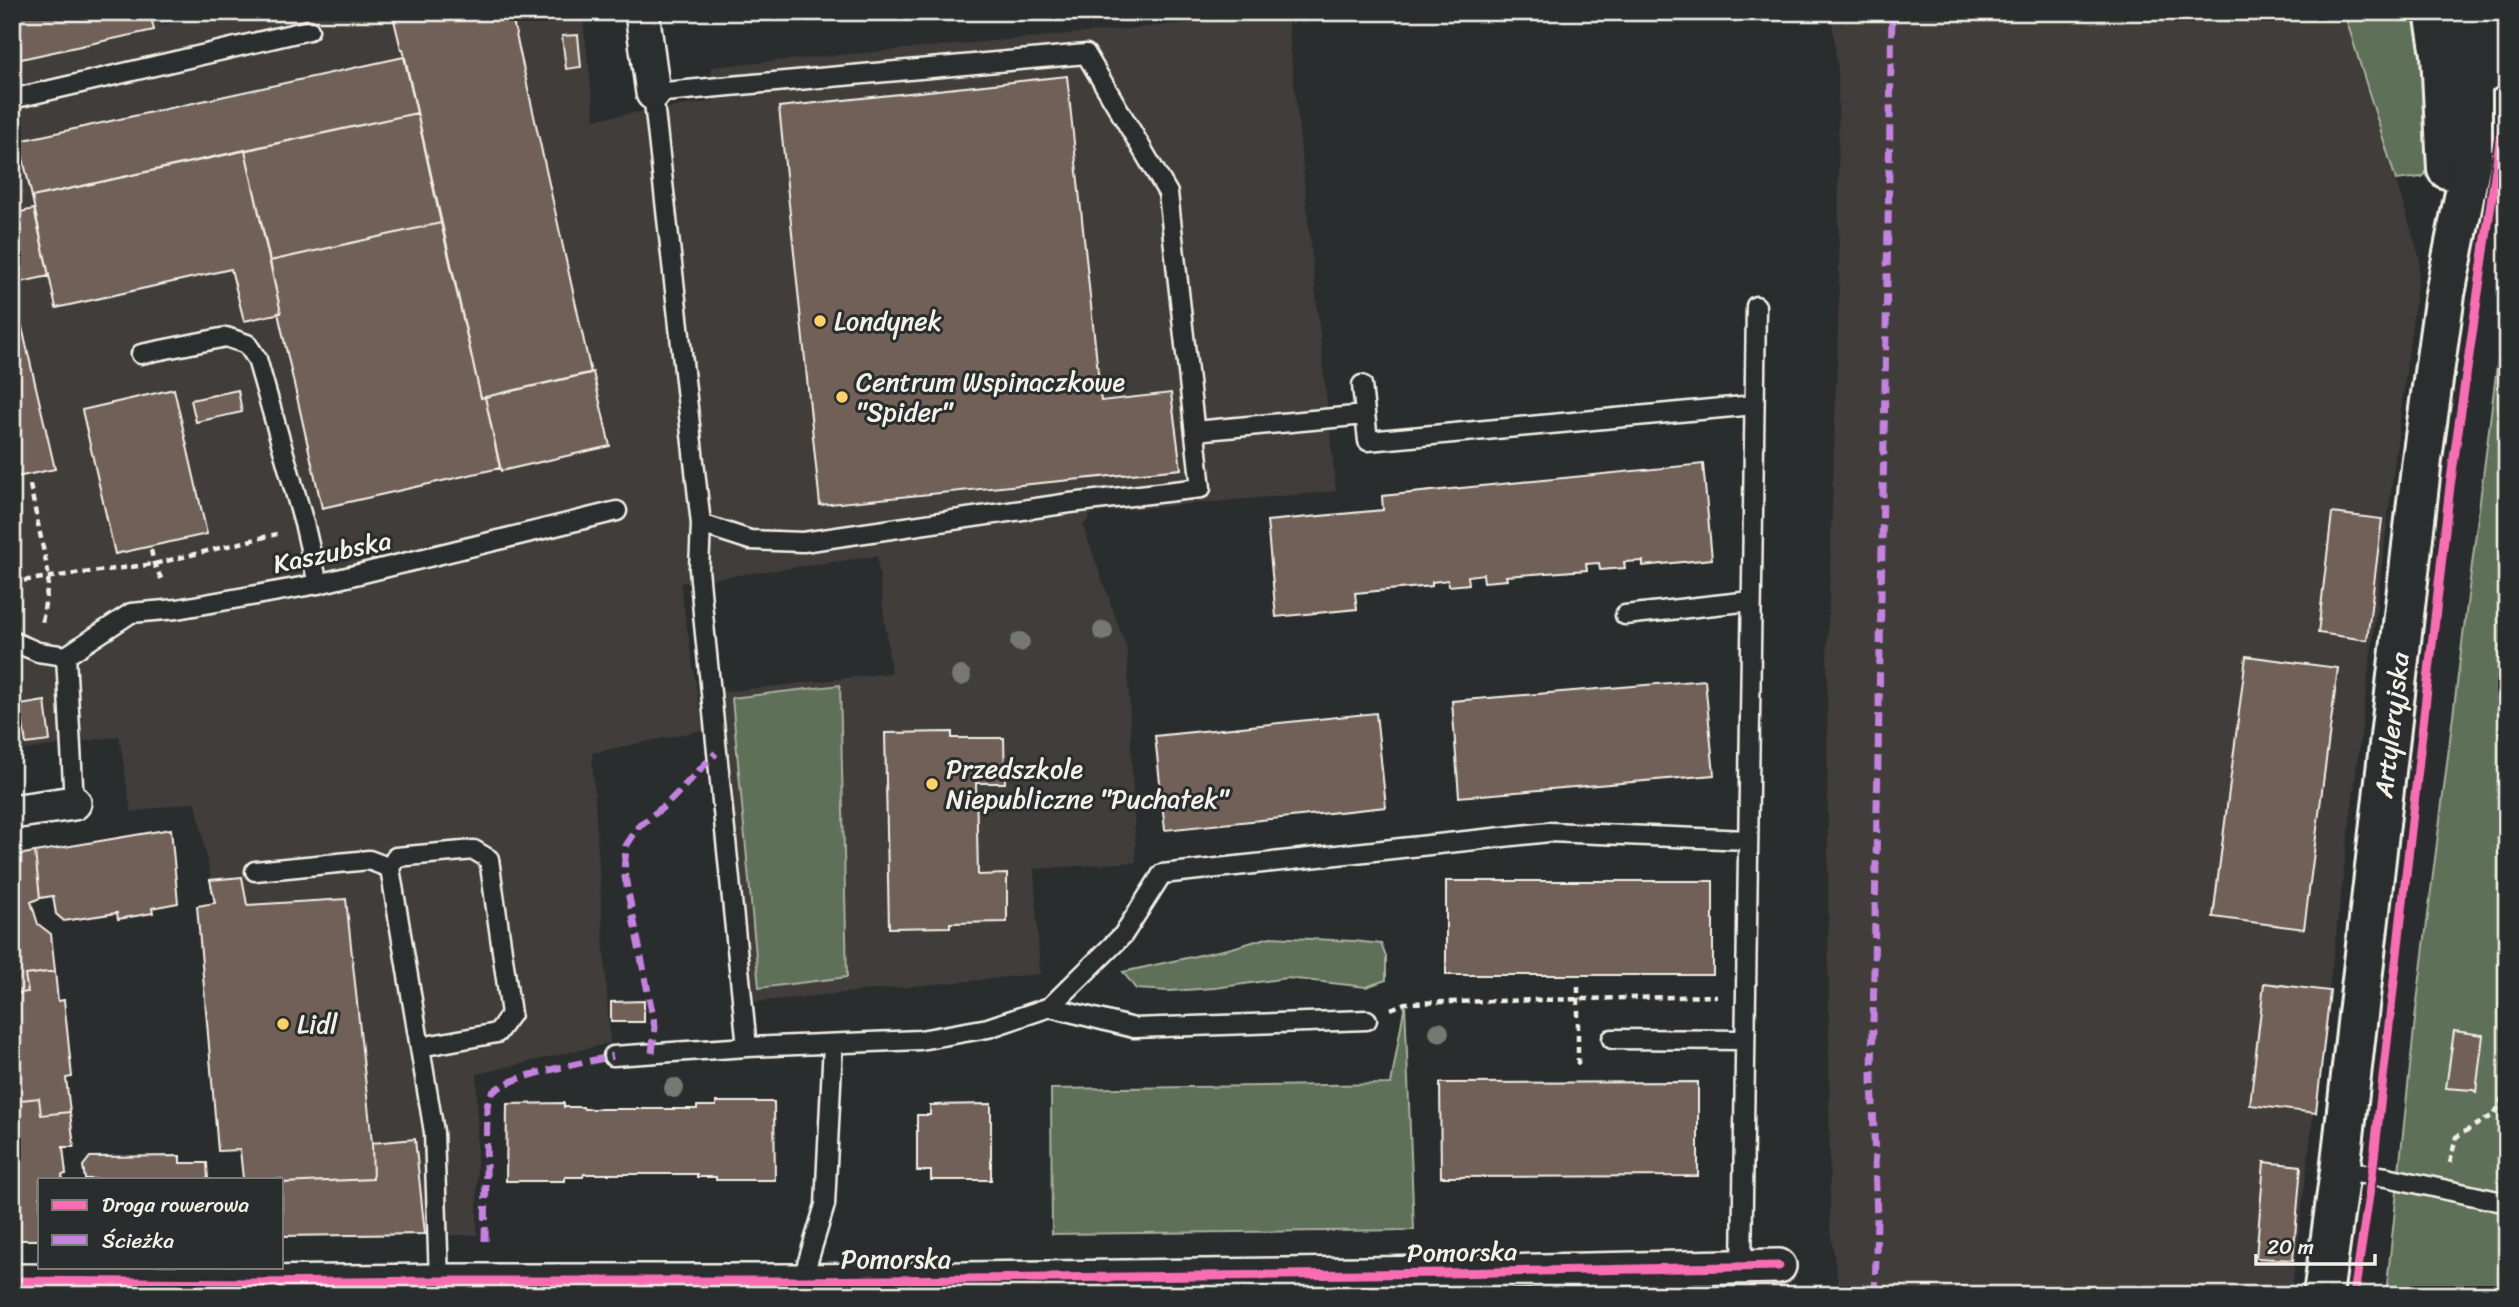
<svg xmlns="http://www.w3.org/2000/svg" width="2519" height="1307" viewBox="0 0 2519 1307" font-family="Sriracha,sans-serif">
  <rect width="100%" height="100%" fill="#2a2d2e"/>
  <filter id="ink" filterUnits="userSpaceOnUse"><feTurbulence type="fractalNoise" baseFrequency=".0143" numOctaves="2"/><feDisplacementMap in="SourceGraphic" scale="14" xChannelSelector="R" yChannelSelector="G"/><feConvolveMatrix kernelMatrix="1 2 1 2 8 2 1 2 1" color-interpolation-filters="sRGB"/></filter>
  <g filter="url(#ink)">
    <path fill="#3f3d3b" d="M12,12h148l4,13 55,-13h363l13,107 119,-18 -3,-34 576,-53 49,477 -244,22 -9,13 44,123 9,213 -102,7 6,105 -288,28 -30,-310 169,-19 -14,-117 -197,27 23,147 -111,23 18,290 -133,31v161l-195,1v-57h-39l-3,-29 -22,1 -21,-245 18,-4 -19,-100 -65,10 -12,-76 -107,16z
      M1831,12h513l76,247 -129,1036h-451l-10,-66 -3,-570 12,-361 -1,-226z"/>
    <path fill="#5e7059" stroke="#a9b0a0" stroke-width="2" d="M2344,12h71l9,65 6,93 -8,7 -26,3z
      M2507,286v1009h-121l30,-285z
      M840,685l7,292 -88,11 -27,-290z
      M1270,937l84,4 27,3 5,13v23l-20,7 -79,-9 -72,10 -46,3 -33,-2 -13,-17 109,-24z
      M1405,1003l9,227 -362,4 -1,-145 340,-5z"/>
    <path fill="#716159" stroke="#f4f1e8" stroke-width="2" d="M12,12h138l4,18 -142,31z
      M392,12h119l80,361 -110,25 -78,-349h-2z
      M578,35l3,32 -15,2 -4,-33z
      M404,57l13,56 -385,84 -13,-56z
      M1067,76l34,325 70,-8 10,76 -361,36 -41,-398z
      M417,113l24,110 -171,38 -25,-111z
      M245,150l36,163 -37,8 -13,-52 -175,39 -24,-111z
      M34,209l15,67 -37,8v-70z
      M441,223l40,175 4,-1 15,71 -178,40 -44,-195h3l-11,-52z
      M12,284l43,185 -43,9z
      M593,372l17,74 -109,25 -16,-74z
      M174,389l33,145 -92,20 -33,-144z
      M238,390l4,22 -46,10 -5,-22z
      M1703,464l9,95 -69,7v-5l-19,1 1,6 -25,2 -1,-7 -13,1 1,6 -81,6 1,4 -23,2 -1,-8 -15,2 1,8 -20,2 -1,-6 -16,2v4l-77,7 2,16 -81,8 -9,-96 116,-11 -1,-14z
      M2332,513l50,6 -15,121 -49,-7z
      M2246,656l92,12 -34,261 -91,-12z
      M1705,680l9,95 -255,22 -7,-96z
      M45,701l5,40 -24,3 -6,-39z
      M1376,713l10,94 -221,23 -10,-94z
      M952,732v6h52l1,45h-29l2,92 29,-1v48l-57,1v4l-61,1 -4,-195z
      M171,829l7,74 -26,5 1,5 -35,6 -1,-6 -53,8 -8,-7 -3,-18 -13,2 -5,-46z
      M35,852l5,46 -9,4 7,22 13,10 4,37 -30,4 3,17 -16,2v-138z
      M242,877l5,28 99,-6 26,244 1,36 -91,4v-4h-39l-3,-29 -22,1 -21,-245 18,-3 -5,-23z
      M1446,881h267v94h-267z
      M55,971l3,30 6,-1 8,77 -6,1 4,34 -29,3 -2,-17 -27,3v-107l16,-2 -3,-17z
      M2264,983l66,8 -14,122 -66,-8z
      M644,1001v21h-33v-20z
      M2454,1031l29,4 -7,57 -3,-2 -27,-2z
      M1698,1082v94l-257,1 -1,-94z
      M39,1098l2,17 29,-3 4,35h-11l3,27 -4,1 1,4h-23v61h-28v-139z
      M716,1102h58l1,78h-59v-3h-19v-3h-113l-1,3h-18v4h-59l1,-77 57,-1v4h19l1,2h113v-3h19z
      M991,1104v76h-60v-9h-14v-56h13v-10z
      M415,1139l10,95 -143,2v-53l91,-4 -1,-36z
      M180,1156v7h27l1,16h-123l-2,-13 7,-9z
      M2264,1162l37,4 -8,94 -37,-2z"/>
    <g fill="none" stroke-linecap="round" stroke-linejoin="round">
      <defs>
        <path id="service" d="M12,99l297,-69
          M141,354l85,-17 21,7 10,15 48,168 13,57
          M1362,385l6,56 386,-36
          M1195,431l170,-16
          M701,524l49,16 53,2 267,-39 131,-15 -33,-295 -82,-139 -433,39 48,431 -2,45 5,55 43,423
          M1625,615l126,-14
          M12,641l26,11 28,4 65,-43 46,-4 141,-25 299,-73
          M66,656l8,147
          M255,871l114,-11 21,8
          M1050,1007l84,21 233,-8
          M1612,1039l133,1
          M420,1047l77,-14 14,-19 -22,-155 -15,-9 -78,7 -6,11 44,264 5,149
          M613,1056l134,-9 173,-7 68,-12 62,-21 73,-72 39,-61 387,-42 199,8
          M2340,1171l47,6 120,26
          M1742,1266l14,-960
          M1588,1270l1,25
          M802,1281l23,-76 8,-161"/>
        <path id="minor" d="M642,12l11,81
          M12,812l62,-9
          M12,1281l240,2 187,-2h363l644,-8 333,-7"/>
        <path id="tertiary" d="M2484,72l9,-60"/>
        <g id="primary">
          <path d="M2434,12l7,42 6,115"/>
          <path id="s1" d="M2323,1295l17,-124 82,-712 23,-165 27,-137v-145"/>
        </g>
      </defs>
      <use href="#service" stroke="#f4f1e8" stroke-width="23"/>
      <use href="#minor" stroke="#f4f1e8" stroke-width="38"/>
      <use href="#tertiary" stroke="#f4f1e8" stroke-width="44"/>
      <use href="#primary" stroke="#f4f1e8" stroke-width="44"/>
      <path stroke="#f4f1e8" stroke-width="4.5" stroke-dasharray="7 5" stroke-linecap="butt" d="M30,485l19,92 -7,46
        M151,550l3,14 9,18
        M12,582l142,-18 123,-30
        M1578,986v80
        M1391,1009l14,-6 312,-7
        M2450,1163l6,-26 39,-23 12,-27"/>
      <use href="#service" stroke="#2a2d2e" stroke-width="18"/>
      <use href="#minor" stroke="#2a2d2e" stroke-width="33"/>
      <use href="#tertiary" stroke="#2a2d2e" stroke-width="38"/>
      <use href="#primary" stroke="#2a2d2e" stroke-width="38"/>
      <path stroke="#c483df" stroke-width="7" stroke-dasharray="14 7" stroke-linecap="butt" d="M652,1053l3,-26 -31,-155 2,-26 13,-20 28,-22 49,-51
        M485,1241l2,-134c1,-6 2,-11 6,-15 19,-18 92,-29 120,-36
        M1875,1295l2,-76 -5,-142 20,-1065"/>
      <defs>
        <path id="cycleway" d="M12,1281l240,2 187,-2h363l644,-8 333,-7
          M2354,1295l18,-120 78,-689 57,-393"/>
      </defs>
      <use href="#cycleway" stroke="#2a2d2e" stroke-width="13"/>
      <use href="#cycleway" stroke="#f96db3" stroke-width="9"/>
    </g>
    <g fill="#747971">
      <circle cx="1103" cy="631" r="10"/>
      <circle cx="1020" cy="642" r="10"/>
      <circle cx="961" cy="676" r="10"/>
      <circle cx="1439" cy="1032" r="10"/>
      <circle cx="674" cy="1088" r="10"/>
    </g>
  </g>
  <g fill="#ffd166" stroke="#2a2d2e" stroke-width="2.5">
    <circle cx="820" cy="321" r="7"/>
    <circle cx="842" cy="397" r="7"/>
    <circle cx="932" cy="784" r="7"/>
    <circle cx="283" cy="1024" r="7"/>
  </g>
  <g text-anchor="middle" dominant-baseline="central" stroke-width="6" stroke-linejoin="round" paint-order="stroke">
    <g font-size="26" fill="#f4f1e8" stroke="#2a2d2e" text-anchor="start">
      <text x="834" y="321">Londynek</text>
      <text x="856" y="382">Centrum Wspinaczkowe<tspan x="856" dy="30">"Spider"</tspan></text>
      <text x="946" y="769">Przedszkole<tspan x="946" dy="30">Niepubliczne "Puchatek"</tspan></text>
      <text x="297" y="1024">Lidl</text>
    </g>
    <g font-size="26" fill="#f4f1e8" stroke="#2a2d2e">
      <text transform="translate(332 552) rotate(-12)">Kaszubska</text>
      <text stroke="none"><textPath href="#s1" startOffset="574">Artyleryjska</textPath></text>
      <text transform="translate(1462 1252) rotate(-1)">Pomorska</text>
      <text x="896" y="1259">Pomorska</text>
    </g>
  </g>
  <rect width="2519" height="1307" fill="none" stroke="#2a2d2e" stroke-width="42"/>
  <rect x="21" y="21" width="2477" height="1265" fill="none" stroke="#f4f1e8" stroke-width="2.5" filter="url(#ink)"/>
  <rect x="38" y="1178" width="245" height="91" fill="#2a2d2e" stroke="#7b7b78" stroke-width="2"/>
  <rect x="52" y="1200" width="35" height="10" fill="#f96db3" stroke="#7b7b78" stroke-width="2"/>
  <text x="102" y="1212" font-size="21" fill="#f4f1e8">Droga rowerowa</text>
  <rect x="52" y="1235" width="35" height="10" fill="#c483df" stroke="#7b7b78" stroke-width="2"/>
  <text x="102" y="1248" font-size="21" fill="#f4f1e8">Ścieżka</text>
  <path d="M2256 1254v10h119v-10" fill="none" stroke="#f4f1e8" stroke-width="3.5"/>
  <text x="2267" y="1254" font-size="21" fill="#f4f1e8" stroke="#2a2d2e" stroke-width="5" paint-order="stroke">20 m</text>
</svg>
